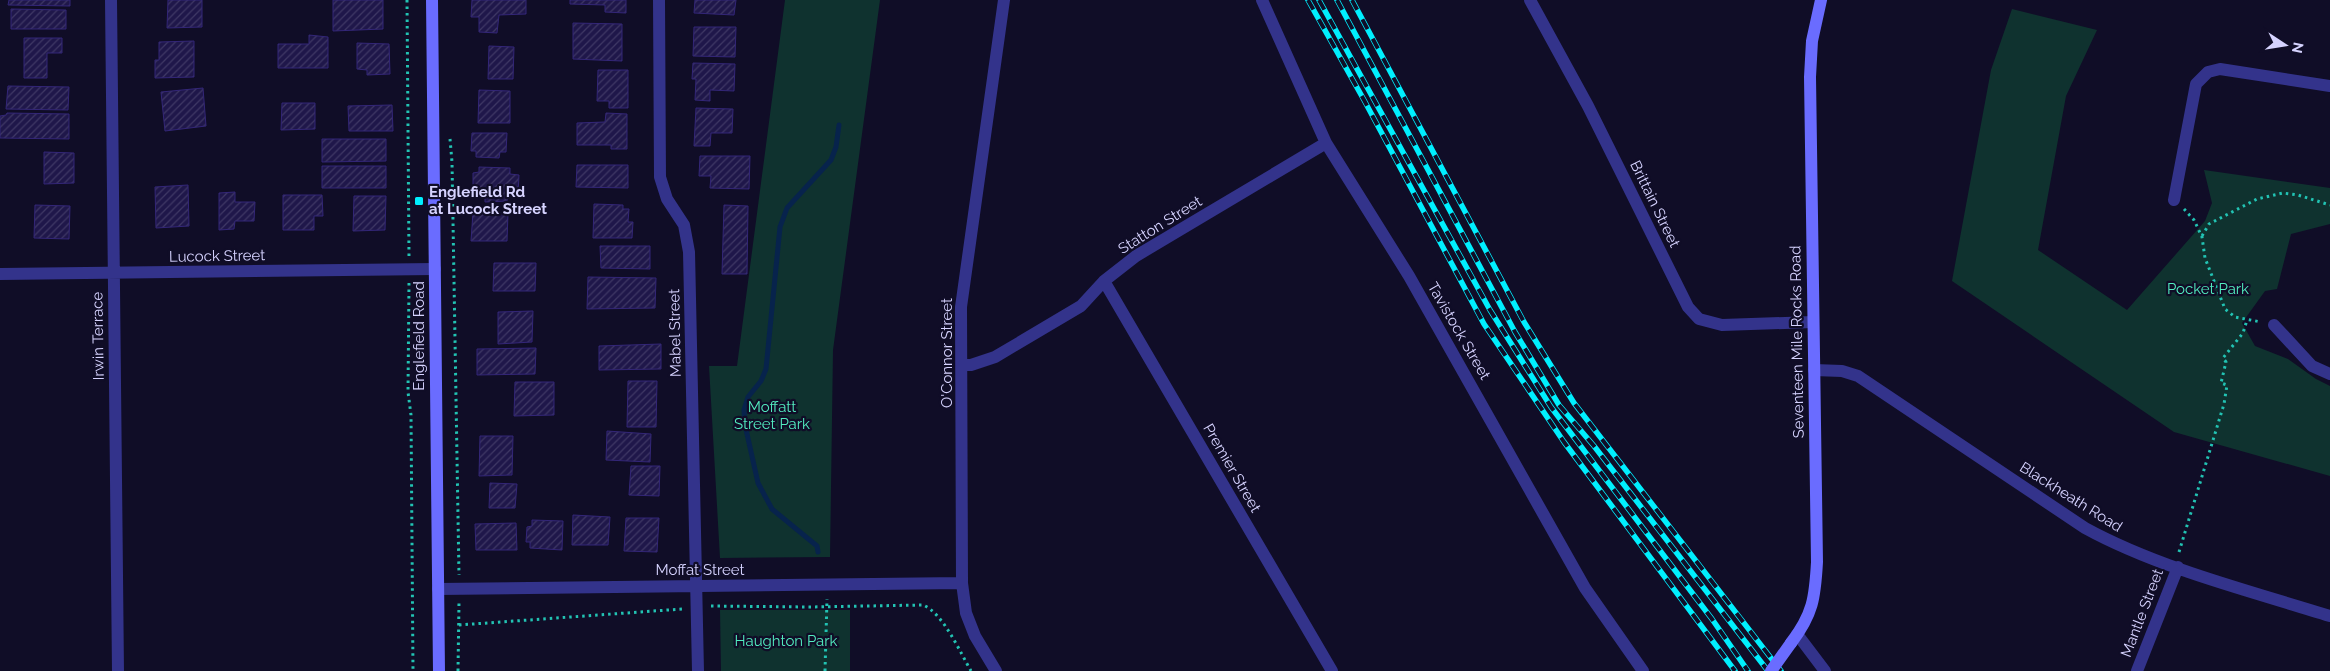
<svg xmlns="http://www.w3.org/2000/svg" width="2330" height="671" viewBox="0 0 2330 671" font-family="Raleway,sans-serif">
  <defs>
    <pattern id="building-hatch" width="6" height="6" patternUnits="userSpaceOnUse" patternTransform="scale(1.25)"><rect width="6" height="6" fill="#1f174a"/><path d="M-1 1l2-2M0 6l6-6M5 7l2-2" fill="none" stroke="#3f3865"/></pattern>
  </defs>
  <rect width="100%" height="100%" fill="#100d27"/>
  <path fill="#0f322f" d="M785,0h95l-47,350 -3,207 -110,1 -11,-192h28z
    M2012,9l85,21 -31,66 -28,154 89,60 78,-89 7,-18 -8,-33 126,18v36l-39,10 -14,55 -12,2 -23,32 13,23 33,13 28,20 14,7v90l-156,-44 -222,-151 39,-211z
    M720,610h130v61h-129z"/>
  <g fill="none" stroke-linecap="round" stroke-linejoin="round">
    <path stroke="#07234c" stroke-width="5" d="M818,552l-1,-6 -45,-37 -14,-26 -13,-58 -1,-15 4,-13 13,-16 5,-12 14,-142 7,-19 44,-48 5,-13 3,-22"/>
  </g>
  <path fill="url(#building-hatch)" stroke="#332678" d="M9,0h61v6l-62,-1z
    M168,0h34v27l-35,1z
    M333,0h50v29l-50,2z
    M472,0h54v14l-27,1 -2,18 -18,-1v-15h-8z
    M570,0h56v13l-21,-1v-7l-35,-1z
    M695,0h41l-2,15 -40,-2z
    M11,9l55,1v19h-55z
    M573,23l49,1v37l-49,-2z
    M694,27h42l-1,30 -42,-1z
    M309,35l19,2v31h-50v-24h31z
    M24,38h38v15h-15v25h-23z
    M194,41v36l-39,1v-18h4v-18z
    M357,43l32,1 1,30 -23,1v-5l-10,-1z
    M489,46l25,1 -1,32h-25z
    M693,63l42,1 -1,27 -24,-1v11l-15,-1 1,-21h-4z
    M598,70h30v38h-19v-7h-12z
    M8,86l61,1 -1,23 -62,-1z
    M203,88l3,38 -41,5 -4,-39z
    M479,90l31,1v32h-32z
    M282,103h33v26l-34,1z
    M392,105l1,26h-44l-1,-25z
    M696,108l37,1 -1,24h-21l-1,13h-16z
    M7,113l62,1v25l-69,-1v-22l6,-1z
    M606,113l21,1v35h-16v-4h-34v-22l28,-1z
    M472,133h35l-1,19h-6l-1,6 -23,-1v-6h-5z
    M322,139h64v22l-64,1z
    M44,152l30,1v30l-30,1z
    M700,156h50l-1,33 -39,-1 1,-12h-12z
    M577,165h51v23l-52,-1z
    M322,166h64v22h-64z
    M479,167l31,1v6l9,1 -1,20 -10,-1 -1,7 -22,1v-7l-5,-1 1,-2h-8v-19l6,-1z
    M188,185l1,41 -33,2 -1,-41z
    M235,192v10h20l-1,19h-19l-1,8 -15,1v-37z
    M283,195h39l1,21h-9v14h-31z
    M354,196h32l-1,34 -32,1z
    M594,204l29,1v4h6l-1,13h5l-1,16h-39z
    M35,205l35,1 -1,33 -35,-1z
    M724,205l24,1 -1,68h-25z
    M473,212l35,1 -1,28h-36z
    M600,246h50v23l-49,-1z
    M494,263h42l-1,28h-42z
    M588,277l68,1 -1,30 -68,1z
    M533,311l-1,31 -34,2v-32z
    M661,344v25l-62,1v-24z
    M536,348l-1,26 -58,1v-26z
    M628,381h29l-1,46h-29z
    M515,382h39v33l-40,1z
    M607,431l44,3 -1,28 -44,-2z
    M480,436h33l-1,39 -33,1z
    M631,466h29l-1,30 -30,-1z
    M490,483l27,1 -2,24h-26z
    M573,515l37,2 -2,28h-36z
    M626,518h33l-2,34 -33,-1z
    M532,520l31,1 -1,29 -32,-2v-6h-4l1,-15 5,-1z
    M516,523l1,27h-41l-1,-26z"/>
  <g fill="none" stroke-linecap="round" stroke-linejoin="round">
    <path stroke="#22c3b3" stroke-width="3" stroke-dasharray="2.5 4" stroke-linecap="butt" d="M407,0l2,257
      M450,139l2,23 7,413
      M2184,209l10,11 8,17 3,21 20,51 10,8 26,5
      M2202,236l7,-12 48,-25 26,-6 15,2 32,10
      M409,283l-1,109 3,23 2,256
      M2179,552l45,-148 3,-19 -6,-2 5,-21 -3,-4 20,-25 4,-13
      M711,606l99,1 113,-2c20,8 37,47 48,66
      M459,625l223,-16
      M458,671l1,-69
      M825,671l2,-72"/>
    <path stroke="#33338b" stroke-width="12" d="M111,0l7,671
      M659,0l1,177 7,22 17,26 5,27 9,419
      M1262,0l64,143 83,133 176,312 58,83
      M1530,0l58,106 100,201 11,12 23,6 91,-3
      M2174,200l22,-116 12,-12 12,-3 110,17
      M0,274l435,-5
      M1104,281l228,390
      M2274,325l38,41 18,8
      M963,365h8l24,-8 86,-51 23,-25 32,-25 190,-113
      M1814,370l28,1 16,5 227,152c73,40 165,63 245,88
      M438,589l524,-6
      M1797,634l28,37
      M996,671l-21,-35 -9,-23 -4,-30 -1,-276 43,-307
      M2137,671l41,-104"/>
    <path stroke="#6a6cff" stroke-width="12" d="M432,0l7,671
      M1791,643c22,-29 24,-45 26,-81l-7,-485 2,-36 9,-41"/>
    <defs>
      <path id="rail" d="M1308,0l56,100 120,224 80,118 171,229
        M1319,0l171,310 61,97 161,212 36,52
        M1337,0l178,332 44,73 35,41 174,225
        M1352,0l172,322 50,81 207,268"/>
    </defs>
    <use href="#rail" stroke="#00effe" stroke-width="5.5"/>
    <use href="#rail" stroke="#100d27" stroke-width="4" stroke-dasharray="11" stroke-linecap="butt"/>
    <path stroke="#6a6cff" stroke-width="12" d="M1771,671l20,-28"/>
  </g>
  <rect fill="#00effe" stroke="#100d27" stroke-width="2" x="414" y="196" width="10" height="10" rx="2.5"/>
  <g text-anchor="middle" dominant-baseline="central" stroke-width="4.5" stroke-linejoin="round" paint-order="stroke">
    <g font-size="15" font-weight="bold" fill="#d6d3ff" stroke="#100d27" text-anchor="start">
      <text x="429" y="192">Englefield Rd<tspan x="429" dy="17">at Lucock Street</tspan></text>
    </g>
    <g font-size="15" fill="#d6d3ff" stroke="#100d27">
      <text transform="translate(1655 204) rotate(64)">Brittain Street</text>
      <text transform="translate(1160 225) rotate(-32)">Statton Street</text>
      <text transform="translate(217 256) rotate(-1)">Lucock Street</text>
      <text transform="translate(1459 331) rotate(60)">Tavistock Street</text>
      <text transform="translate(675 333) rotate(-91)">Mabel Street</text>
      <text transform="translate(98 336) rotate(-91)">Irwin Terrace</text>
      <text transform="translate(419 336) rotate(-90)">Englefield Road</text>
      <text transform="translate(1797 342) rotate(-91)">Seventeen Mile Rocks Road</text>
      <text transform="translate(947 353) rotate(-90)">O'Connor Street</text>
      <text transform="translate(1232 468) rotate(60)">Premier Street</text>
      <text transform="translate(2071 497) rotate(32)">Blackheath Road</text>
      <text x="700" y="570">Moffat Street</text>
      <text transform="translate(2142 613) rotate(-69)">Mantle Street</text>
    </g>
    <g font-size="15" fill="#52ecbf" stroke="#100d27">
      <text x="2208" y="289">Pocket Park</text>
      <text x="772" y="407">Moffatt<tspan x="772" dy="17">Street Park</tspan></text>
      <text x="786" y="641">Haughton Park</text>
    </g>
  </g>
  <g transform="translate(2285 45) rotate(102)" stroke="#100d27" stroke-width="4" paint-order="stroke">
  <path d="M0-4L9 19L0 12L-9 19Z" fill="#d6d3ff"/>
  <text y="-8" font-size="14" font-weight="bold" text-anchor="middle" fill="#d6d3ff">N</text>
  </g>
</svg>
